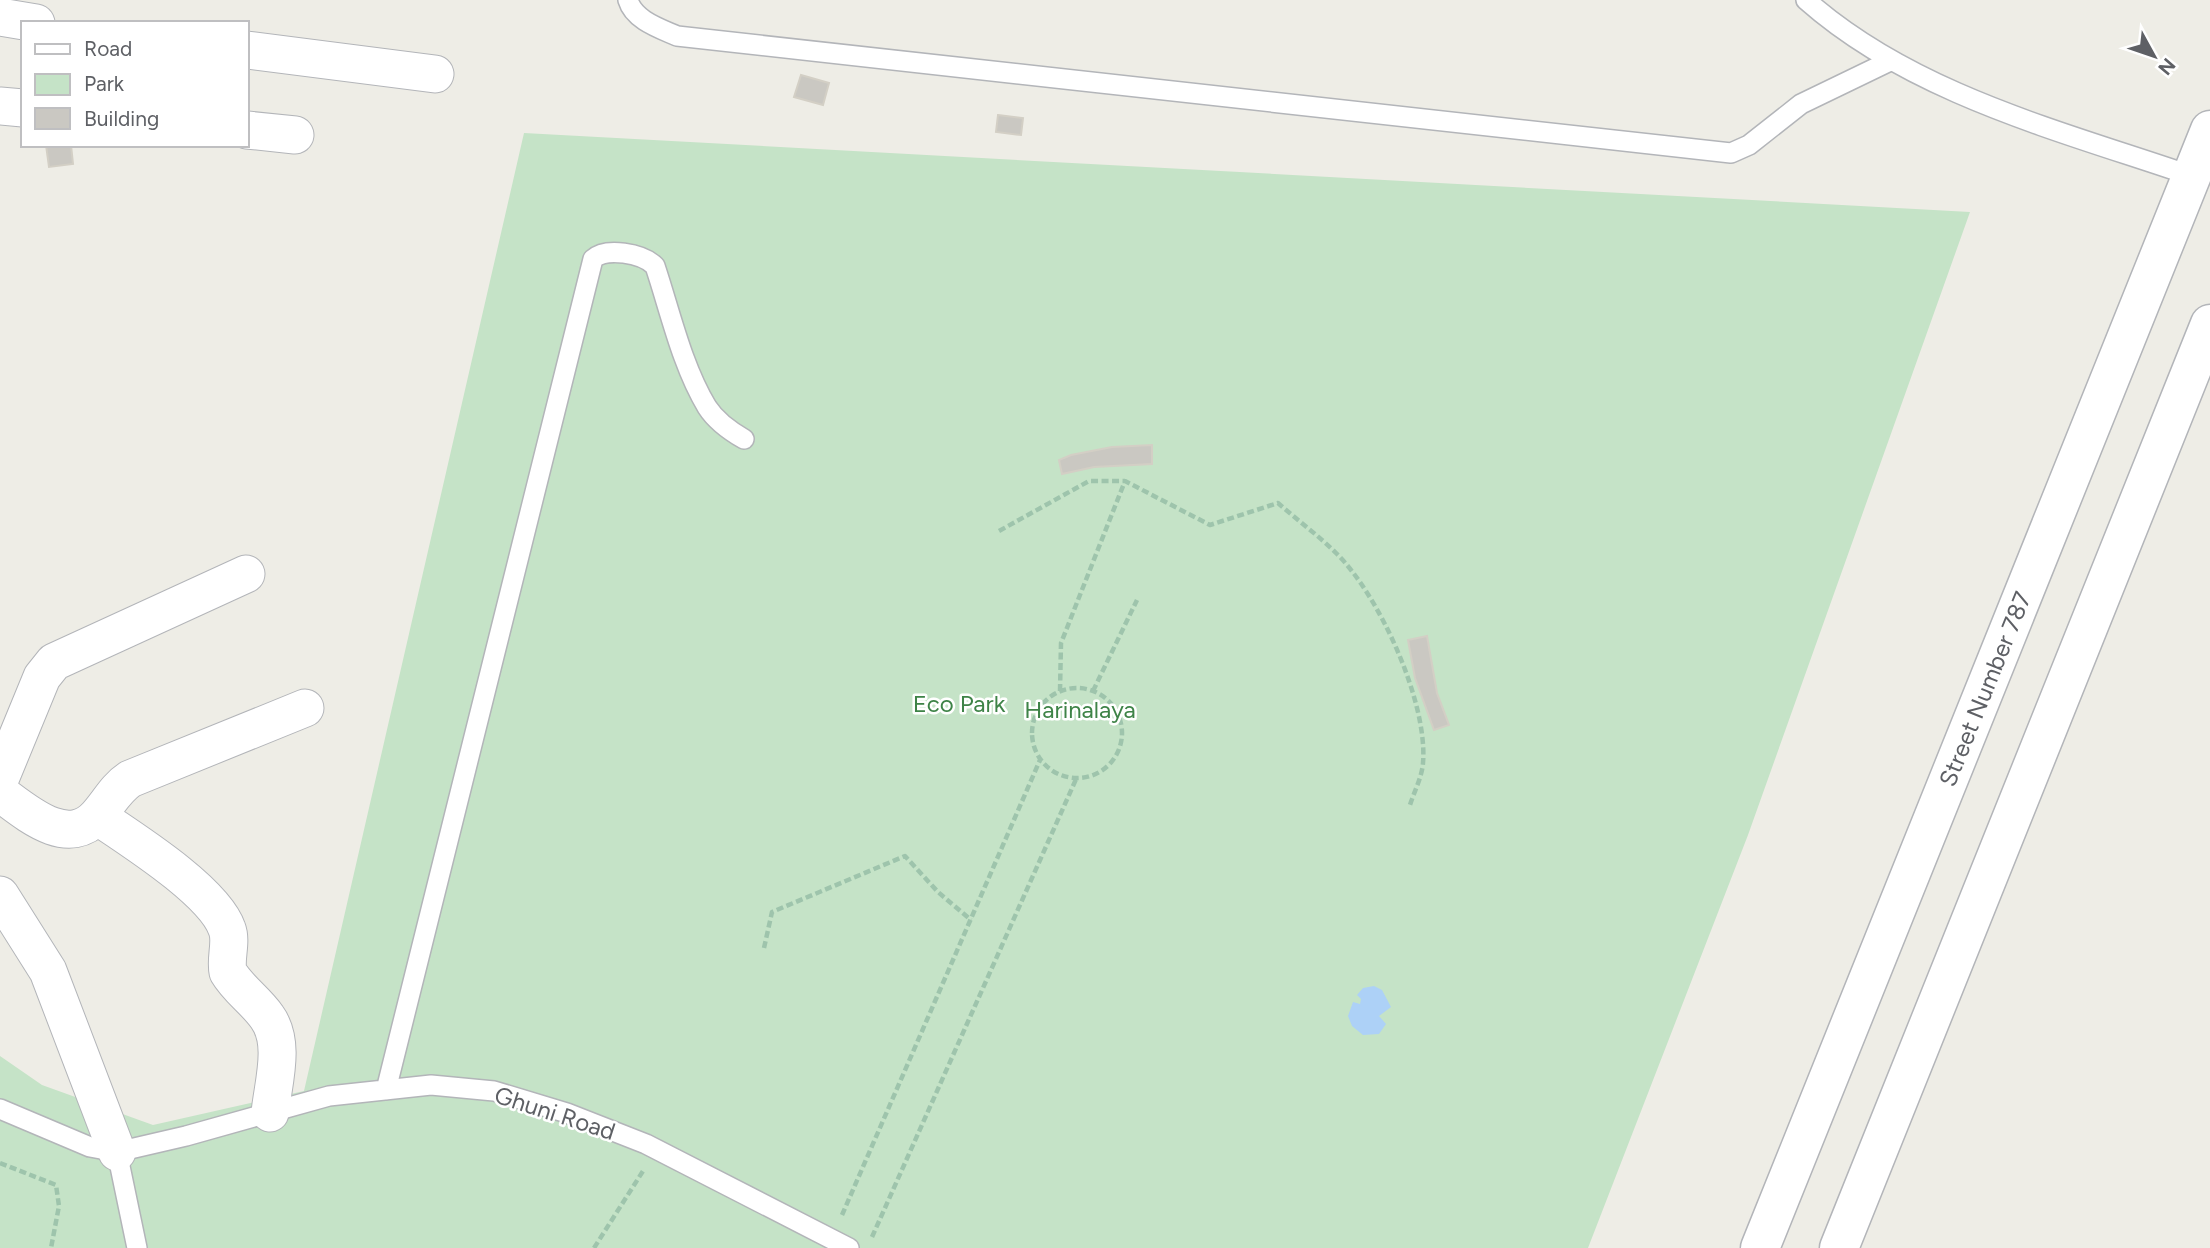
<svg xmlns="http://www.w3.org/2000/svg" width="2210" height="1248" viewBox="0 0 2210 1248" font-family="Figtree,sans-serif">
  <rect width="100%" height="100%" fill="#eeede6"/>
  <path fill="#c5e3c7" d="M524,133l1446,79 -222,623 -160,413h-1588v-192l42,29 111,40 151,-34z"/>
  <path fill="#add1f7" d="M1374,986l8,4 9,17 -12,9 7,8 -7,10 -16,1 -11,-9 -4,-10 5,-14 7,2 1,-5 -4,-4 6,-7z"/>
  <path fill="#cac8c2" stroke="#d3cfc5" stroke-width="2" d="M801,75l28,8 -6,22 -29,-8z
    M998,115l25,3 -2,17 -25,-3z
    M46,145h25l2,19 -24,3z
    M1152,445v19l-58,3 -32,7 -3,-14 12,-5 41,-8z
    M1427,636l10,57 12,32 -15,5 -19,-52 -7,-38z"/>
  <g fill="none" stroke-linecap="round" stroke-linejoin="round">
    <defs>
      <path id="service" d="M628,0c6,20 31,28 49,36l1054,117 18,-8 52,-41 89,-43
        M1806,0c106,94 255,131 386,176
        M386,1090l207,-831c13,-12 49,-6 62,7 15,45 27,100 52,141 9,14 23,24 37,32
        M0,1109l90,38 27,5 69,-16 143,-40 102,-11 63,6 73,22 79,31 203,104
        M117,1152l20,96"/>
      <path id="minor" d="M0,17l36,6
        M247,50l188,24
        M0,106l23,2
        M247,130l48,5
        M0,779l42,-102 12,-15 192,-88
        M0,793c26,19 67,56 97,23 12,-13 18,-27 33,-37l175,-71
        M97,816c34,23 117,75 130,113 5,13 -2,29 1,43 10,17 28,29 39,45 19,26 6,66 3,96
        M0,895l48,76 69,181"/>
      <path id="tertiary" d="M1760,1248l450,-1118
        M1839,1248l371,-924"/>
    </defs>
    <use href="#service" stroke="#b3b5b9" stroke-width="22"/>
    <use href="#minor" stroke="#b3b5b9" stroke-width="39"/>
    <use href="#tertiary" stroke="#b3b5b9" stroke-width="41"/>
    <path stroke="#9ec4ac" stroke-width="4.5" stroke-dasharray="7 3.5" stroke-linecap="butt" d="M999,531l90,-50h36
      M1032 733a45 45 0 1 1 90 0a45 45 0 1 1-90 0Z
      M1060,691l1,-48 64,-162 85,44 68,-22c19,17 40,32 58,50 43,42 92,149 87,210 -1,14 -9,29 -13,42
      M1093,691l44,-91
      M764,948l8,-36 133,-56 33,36 33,28
      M0,1163l56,22 3,21 -8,42
      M842,1215l198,-455
      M872,1237l205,-460
      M594,1248l49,-77"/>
    <use href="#service" stroke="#fff" stroke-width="19"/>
    <use href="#minor" stroke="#fff" stroke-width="37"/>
    <use href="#tertiary" stroke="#fff" stroke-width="38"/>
  </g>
  <g text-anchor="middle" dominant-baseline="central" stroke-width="5" stroke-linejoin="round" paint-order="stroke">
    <g font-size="24" fill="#5e6065" stroke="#fff">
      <text transform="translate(1985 689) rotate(-68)">Street Number 787</text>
      <text transform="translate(555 1113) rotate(18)">Ghuni Road</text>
    </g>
    <g font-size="24" fill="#3e8347" stroke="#fff">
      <text x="959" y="703">Eco Park</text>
      <text x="1080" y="709">Harinalaya</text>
    </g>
  </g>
  <rect x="21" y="21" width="228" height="126" fill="#ffffff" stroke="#bfbfc1" stroke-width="2"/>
  <rect x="35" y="44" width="35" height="10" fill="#ffffff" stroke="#bfbfc1" stroke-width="2"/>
  <text x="84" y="56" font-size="21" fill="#5e6065">Road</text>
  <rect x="35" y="74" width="35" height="21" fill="#c5e3c7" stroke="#bfbfc1" stroke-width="2"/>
  <text x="84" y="91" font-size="21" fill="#5e6065">Park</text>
  <rect x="35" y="108" width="35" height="21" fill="#cac8c2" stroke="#bfbfc1" stroke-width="2"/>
  <text x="84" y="126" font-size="21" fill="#5e6065">Building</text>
  <g transform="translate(2154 56) rotate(130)" stroke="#ffffff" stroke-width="5" paint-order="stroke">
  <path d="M0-5L12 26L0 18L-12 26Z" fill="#5e6065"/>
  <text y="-10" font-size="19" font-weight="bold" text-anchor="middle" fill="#5e6065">N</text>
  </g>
</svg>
